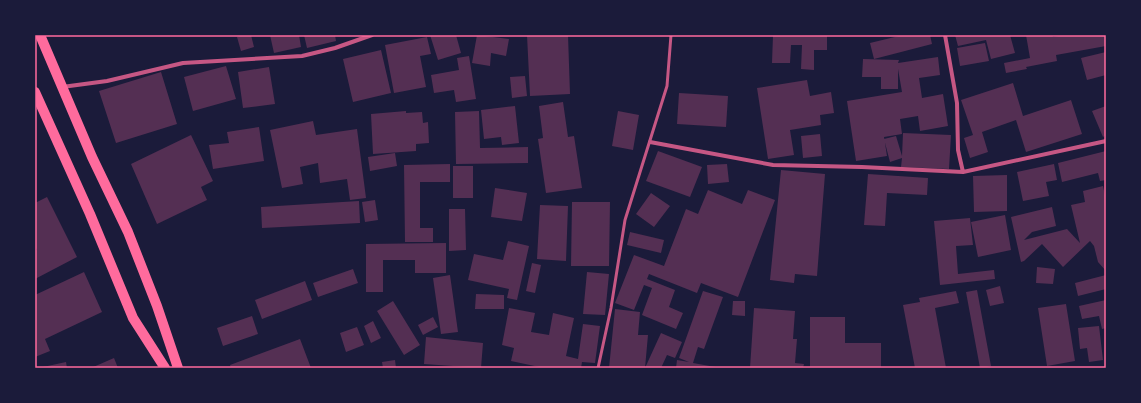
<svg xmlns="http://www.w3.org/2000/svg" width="1141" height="403" viewBox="0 0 1141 403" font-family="Literata,serif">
  <rect width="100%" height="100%" fill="#1b1b3a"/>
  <path fill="#542f53" d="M243,35h8l3,12 -13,4 -4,-14z
    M270,35h29l2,12 -27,6z
    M304,35h31l1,6 -29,7z
    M430,35h26l5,18 -23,7z
    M477,35l32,4 -3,17 -15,-3 -1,13 -18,-3z
    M527,35h41l2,59 -40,2z
    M773,35h54v15h-13v20l-13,-1 1,-24h-11l-1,18h-18z
    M903,35h27l2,9 -58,15 -4,-16z
    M955,35h55l5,18 -24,6 -5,-19 -28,6z
    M1026,35h26l1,2 11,-2h42v11l-50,9 1,6 -31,6 1,2 -21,4 -2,-10 26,-5z
    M427,37l4,17 -11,2 6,31 -32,6 -9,-48z
    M985,43l4,18 -29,5 -3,-18z
    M381,50l10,43 -38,9 -10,-43z
    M1106,52v23l-19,5 -6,-22z
    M469,56l7,43 -20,3 -2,-12 -20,3 -3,-18 28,-5 -2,-12z
    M938,57l2,18 -21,3 3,20 21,-4 5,32 -28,5 -2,-15 -18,3 2,15 -18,3 3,19 -31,5 -9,-60 55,-9 -4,-23v20h-17v-12h-19l1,-18 36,1 -1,3z
    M226,66l10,33 -43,12 -9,-34z
    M269,67l6,37 -32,4 -5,-36z
    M161,72l16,52 -61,19 -17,-52z
    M525,76l2,20 -15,2 -2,-21z
    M807,80l3,16 21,-4 3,21 -14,2 1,10 -31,5 4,25 -26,4 -11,-71z
    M1013,83l10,33 48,-16 11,34 -56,18 -10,-32 -34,12 6,20 -18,6 -6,-20 9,-3 -12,-35z
    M679,93l49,3 -2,31 -49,-3z
    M563,102l5,35 6,-1 8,52 -36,5 -8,-54 5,-1 -4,-32z
    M515,106l4,37 -17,2 -1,-8 -17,2 -3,-29z
    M1106,106v29l-3,2 -11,-26z
    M406,111v2l16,-1 1,11 5,-1 1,21 -13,1v7l-43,3 -2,-40z
    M479,111l1,37 48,-1v16l-72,1 -1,-52z
    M618,111l21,4 -6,35 -21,-4z
    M313,121l3,14 41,-6 9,69 -16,2 -3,-21 -27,4 -2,-20 -18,4 3,17 -21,4 -12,-58z
    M259,127l5,34 -51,8 -4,-24 20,-2 -2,-11z
    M903,133l48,2 -2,34 -48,-2 1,-9 -12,4 -6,-23 12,-3 6,20z
    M820,134l2,22 -19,2 -2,-22z
    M191,135l22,46 -12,6 6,13 -50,24 -26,-60z
    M658,151l44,16 -12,30 -44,-16z
    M1106,151v29l-6,1 -2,-8 -36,9 -4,-19z
    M395,153l2,13 -27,5 -2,-14z
    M450,164v18h-30v46h13v14h-28l-1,-77z
    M727,164l2,18 -21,2 -1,-19z
    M1054,164l3,16 -11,2 3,14 -26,5 -6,-29z
    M453,166h20v32h-20z
    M781,170l44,4 -8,102 -22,-2 -1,9 -24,-3z
    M868,174l60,4 -1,17 -40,-2 -2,33 -21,-1z
    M1007,175v36l-33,1 -1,-36z
    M1103,186l3,14v71l-8,-9 -4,-16 -4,-5 -27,26 -21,-23 -18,17 -3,1 -10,-45 41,-10 4,19 -24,6 -8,8 43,-11 13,14 -9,-38 14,-3 -2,-11z
    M495,188l32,5 -5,28 -31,-4z
    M708,190l34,14 6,-14 27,10 -37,97 -37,-14 -4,10 -48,-19 -2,5 28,11 -6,17 14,6 -7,16 -34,-14 10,-27 -8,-3 -10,25 -19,-7 19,-48 30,11 22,-57 12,5z
    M651,193l19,13 -16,21 -18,-13z
    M47,197l30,60 -42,22v-28l2,-1 -2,-4v-43z
    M375,200l3,20 -13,2 -3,-20z
    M359,201l1,22 -98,5 -1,-21z
    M572,202h38l-1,64h-38z
    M540,205l28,1 -2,55 -29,-2z
    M449,209h16l1,41 -17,1z
    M1005,215l6,35 -33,7 -7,-35z
    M970,218l3,27 -17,1 2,28 36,-4 1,9 -55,6 -6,-64z
    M630,232l34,8 -3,13 -34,-8z
    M508,241l21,5 -12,54 -10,-2 2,-9 -41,-9 6,-26 29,6z
    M446,243v30h-31v-13h-32v32h-17v-48z
    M532,263l9,2 -6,28 -9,-2z
    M1037,267l18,2 -2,15 -17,-1z
    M353,269l5,14 -40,14 -5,-14z
    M84,272l18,40 -57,27 5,12 -15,6v-62z
    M587,272l22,2 -4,41 -22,-1z
    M450,275l8,57 -17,2 -8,-56z
    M1106,275v14l-28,7 -3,-13z
    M305,281l7,19 -50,19 -7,-19z
    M1000,286l4,17 -14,3 -4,-16z
    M977,290l14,76 -9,2h-2l-14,-76z
    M703,291l20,6 -19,52 -6,-2 -5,16 28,5h-45l1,-8 12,2 -10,-4z
    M956,291l3,12 -24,5 11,60h-31l-12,-63 17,-3 -1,-4z
    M476,294l28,1v14h-29z
    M1106,300v28l-4,1 -3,-13 -17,3 -3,-13z
    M393,301l27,44 -16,10 -27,-44z
    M733,301h12v15l-13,-1z
    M1066,304l9,57 -28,5 -9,-58z
    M509,308l26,5 -4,19 18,3 4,-22 21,5 -8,38 12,3 5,-35 17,2 -5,37 -13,-1 -1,6h-37l-33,-7 3,-13 -12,-3z
    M754,308l41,3 -2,28h4l-2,24 9,1 -1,4h-53z
    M615,309l25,3 -2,23h10l-3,33 16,-35 21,9 -7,16 -8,-3 -6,13h-52z
    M252,316l6,18 -35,12 -6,-18z
    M433,317l5,10 -15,8 -5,-10z
    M810,317h35v26h36v25h-71z
    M373,321l8,17 -10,5 -7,-17z
    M1099,326l4,34 -14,2 -2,-14 -7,1 -2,-21z
    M357,327l7,18 -18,7 -6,-19z
    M426,337l57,6 -2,25 -57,-4z
    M300,339l11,29h-80l-1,-3z
    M114,358l4,10h-27z
    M395,360l1,8h-13l-1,-6z
    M66,362l1,6h-23l-1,-1z"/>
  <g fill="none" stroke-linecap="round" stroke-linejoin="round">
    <path stroke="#c65784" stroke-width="3" d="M598,368l13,-60 14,-88 42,-134 4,-51"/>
    <path stroke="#c65784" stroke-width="4" d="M62,87l45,-6 76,-18 119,-7 33,-8 37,-13
      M650,142l123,23 89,2 101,5 -5,-22 -1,-47 -12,-68
      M963,172l143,-31"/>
    <path stroke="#ff6b9d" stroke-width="10" d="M40,35l52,122 36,75 29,74 21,62
      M35,92l55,122 43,104 32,50"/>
  </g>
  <rect width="1141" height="403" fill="none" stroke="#1b1b3a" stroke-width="72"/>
  <rect x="36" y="36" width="1069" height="331" fill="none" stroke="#ff6b9d" stroke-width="1.5"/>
</svg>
